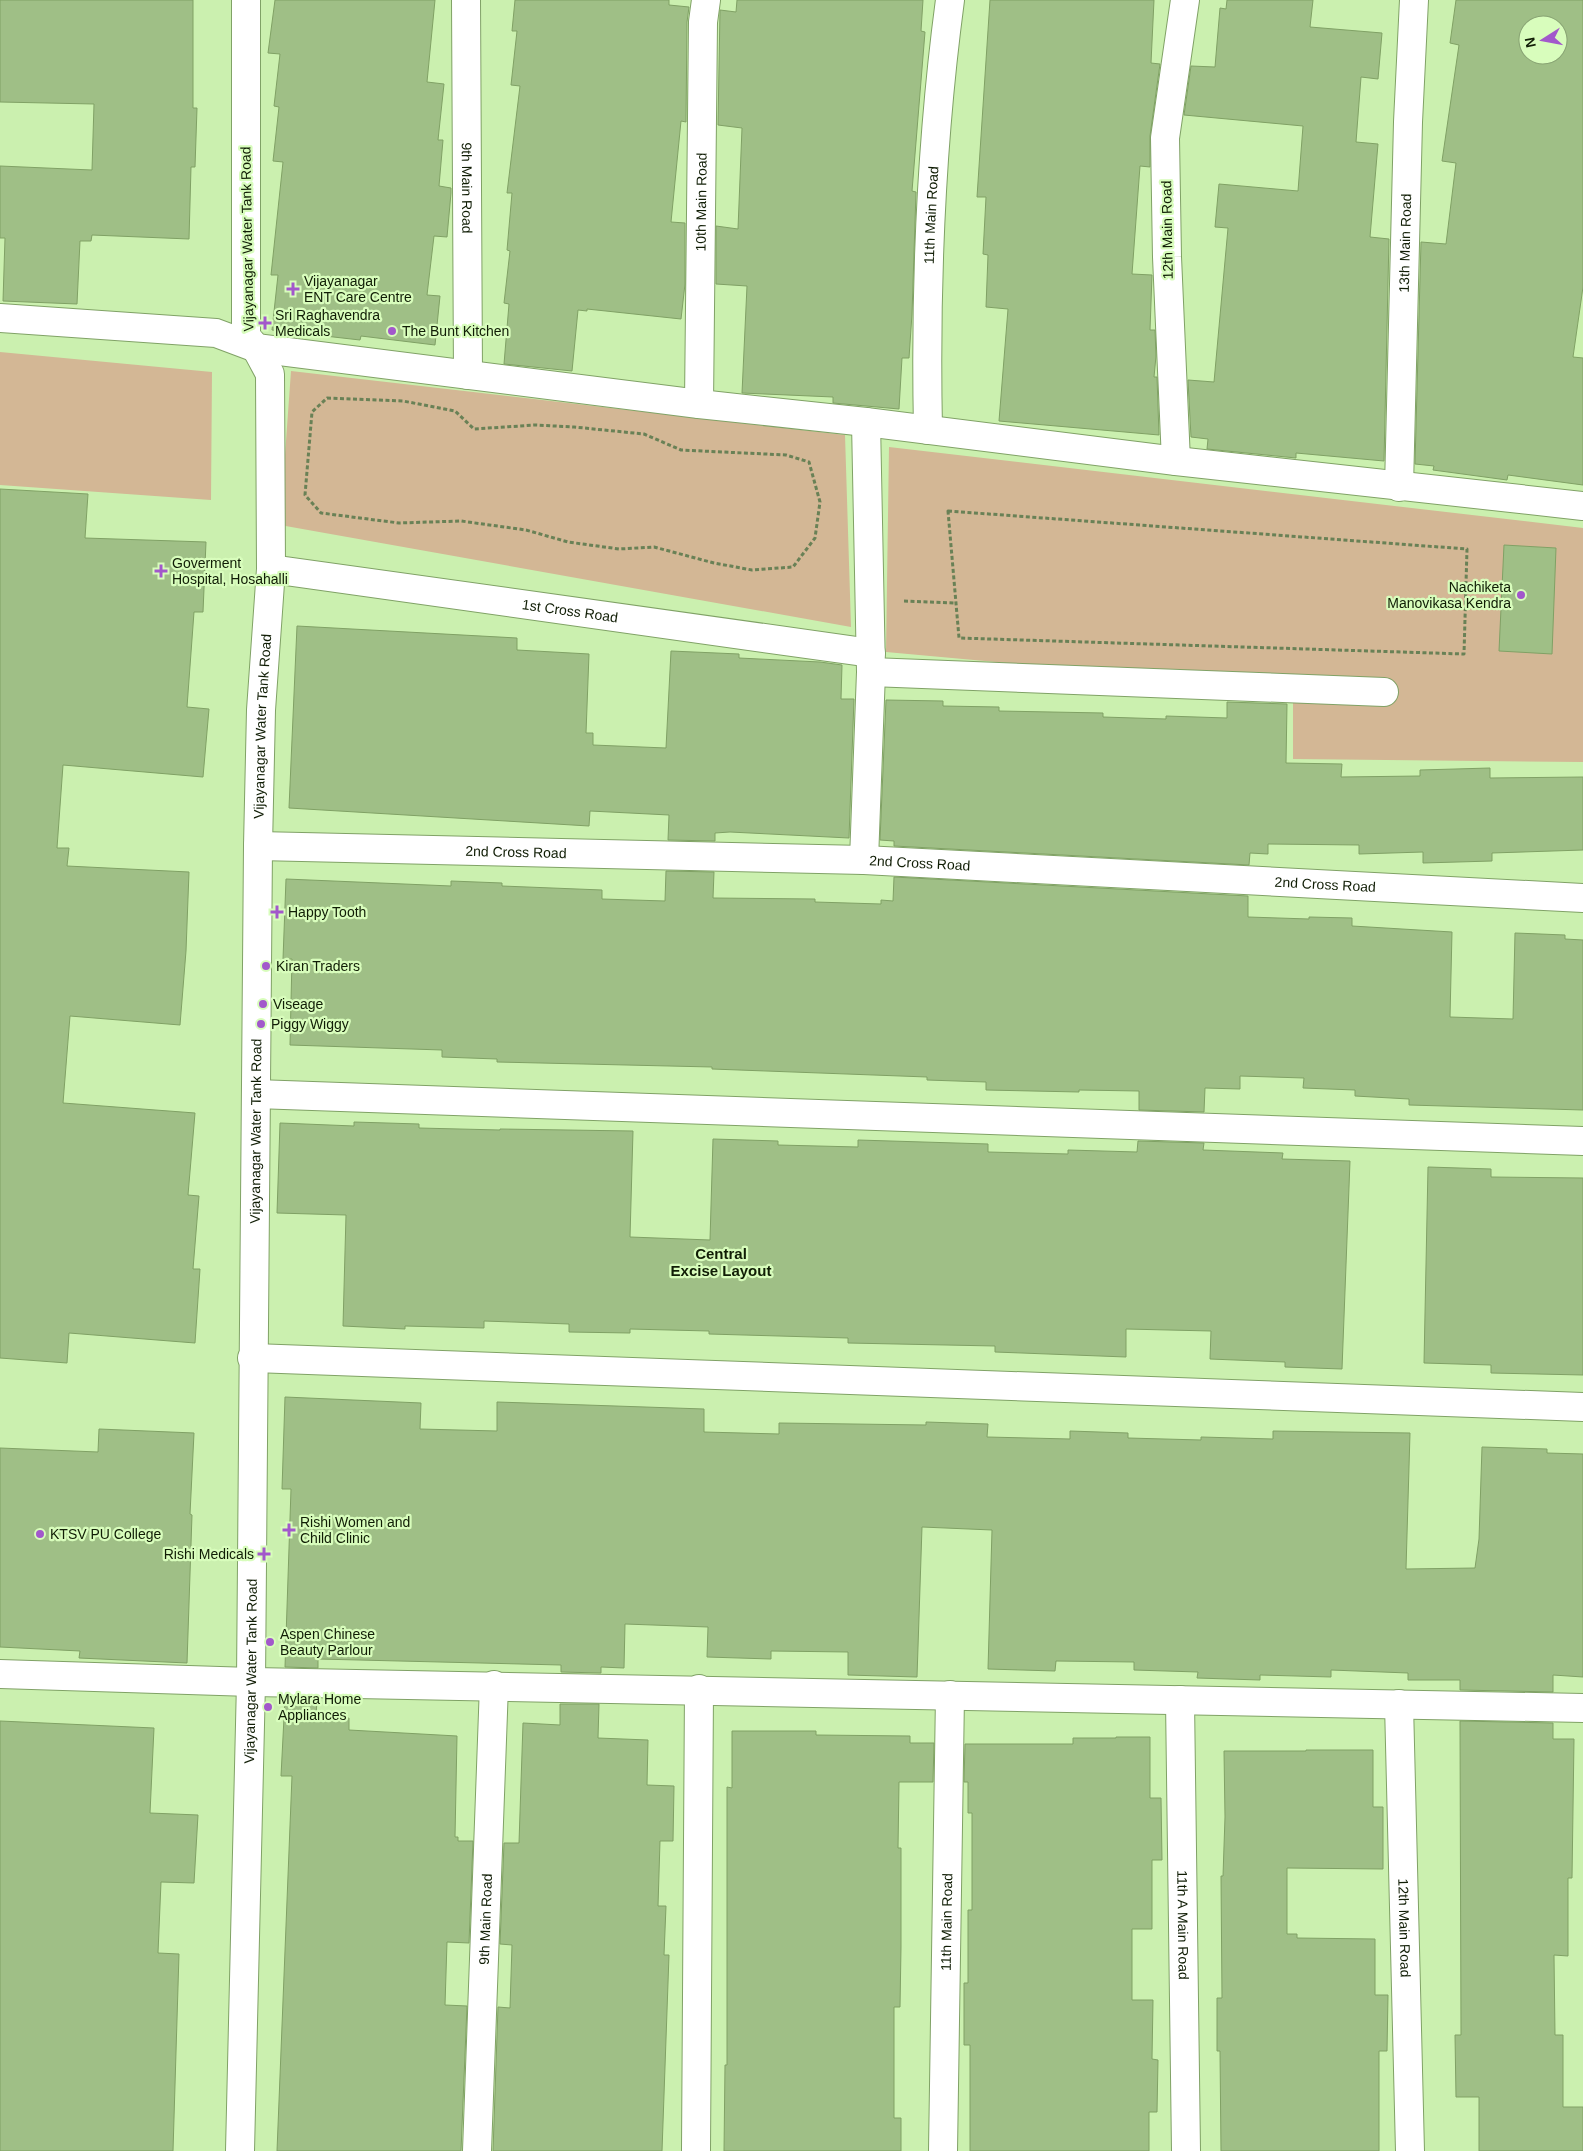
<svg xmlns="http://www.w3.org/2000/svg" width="1583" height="2151" viewBox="0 0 1583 2151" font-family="Arial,sans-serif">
  <rect width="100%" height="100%" fill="#cbf0af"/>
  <path fill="#d3b795" d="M0,352l212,20 -1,128 -211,-15z
    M291,371l554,64 6,192 -571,-102z
    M889,447l694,81v234l-290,-3v-76l-32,3 -375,-34z"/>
  <path fill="#9fbf86" stroke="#80a165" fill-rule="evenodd" d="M0,0h193v108h4l-2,59h-4l-2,72 -97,-4 -1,6h-11l-3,63 -74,-3 2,-63h-5v-72l92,4 2,-66 -94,-2z
    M275,0h160l-8,82 17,2 -6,56h5l-4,46 12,2v5l-4,44 -13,-1 -7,59 13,1 -5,49 -74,-9 -1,4 -88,-10 6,-55h-7l12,-113 -10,-1 6,-54 -5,-1 6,-52 -12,-1z
    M515,0h154v5l20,2 -2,15 -1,100 -5,-1 -10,101 14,1v61l-4,35 -94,-10v2l-9,-1 -6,61 -68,-7 5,-60 -5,-1 6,-52 -3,-1 5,-57h-5l13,-107 -9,-1 6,-54h-5z
    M737,0h186l-2,31 4,1 -13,159 4,1 -4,122 -3,44h-7l-3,51 -66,-6v-6l-91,-4 5,-107 -31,-2v-58l22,3 4,-101 -24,-3 2,-115 16,2z
    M990,0h164l-3,63 9,1 -10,72v31l-10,-1 -8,108 20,1 -2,55h5l1,26 -2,21h3l2,58 -160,-14 9,-112 -22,-2 2,-52 -5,-1 3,-57h-9z
    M1227,0h86l-3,27 72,6 -4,46 -17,-2 -5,65 22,2 -8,93 19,2 -5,222 -88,-8v5l-89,-9 1,-10 -17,-2 -3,-57 26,2 14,-154 -13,-1 4,-43 79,7 5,-65 -119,-11 7,-49 24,1 5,-59 6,1z
    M1456,0h127v287l-10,70 10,1v127l-75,-10 -1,5 -74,-10 1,-4 -19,-2 6,-222 25,2 10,-81 -14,-2 17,-116 -9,-2zM1528,25h30v30h-30z
    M0,489l88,5 -3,44 121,4 -3,70h-9l-7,95 22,2 -6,68 -140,-12 -6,83h12l-2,18 122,6 -3,79 -6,74 -110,-9 -7,87 132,10 -7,82 11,1 -6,73h7l-5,74 -126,-10 -2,30 -67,-5z
    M1504,545l52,3 -4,106 -53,-3z
    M297,626l220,12v12l72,4 -3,79h7v12l73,3 5,-97 68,3v4l81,4 22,3 -1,34h13l-5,139 -119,-6 -15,1v8l-47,-1 1,-25 -79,-4 -1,15 -300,-18z
    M886,700l57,1v5l56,1v4l104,2v4l63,2v-3l61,2v-16l60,2 -1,59 56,1 -1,13 79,-1v-6l70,-2v10l93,-1v73l-91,3v8l-69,2v-11l-64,2v-9l-91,-1v10l-18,-1 -1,12 -355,-19v-5l-14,-1z
    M666,871l48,1 -1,26 102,1v3l66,2v-4l12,1 1,-24 354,19v21l61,2v-2l43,1v8l100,6 -2,85 63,2 2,-86 50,2v4l18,1v170l-174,-5v-6l-54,-3v-6l-52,-2 1,-10 -64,-2v13l-35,-1 -1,24 -65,-2v-19l-60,-1v2l-93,-2v-8l-59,-2v-3l-215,-8v-2l-215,-5v-3l-55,-2v-7l-152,-5 2,-86h-9l3,-80 165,7v-5l51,2v3l100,4v9l63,2z
    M354,1122l65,2v4l81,2v-1l133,2 -3,106 80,3 3,-101 65,2v4l80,2v-7l130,4v8l80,2v-4l69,2 1,-11 66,2 -1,7 80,3 -1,6 68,2 -8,208 -57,-2v-5l-75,-3 1,-28 -85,-2v28l-131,-5v-6l-147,-3v-5l-139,-4v-3l-79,-2v4l-61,-1v-8l-85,-3v7l-79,-2v3l-62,-3 3,-111 -69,-2 3,-90 74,3z
    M1428,1167l63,2v8l92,1v197l-92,-2v-8l-67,-2z
    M285,1397l136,6 -1,26 77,2v-29l207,7v23l75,2v-11l147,2v-3l62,2 -1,13 83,2v-8l58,2v5l73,2v-3l72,2v-8l137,2 -4,136 69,-1 4,-29 3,-92 65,2v4l36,1v223l-30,-2v17l-93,-2v-10h-52v-7l-77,-3v7l-71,-2v5l-63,-2 1,-6 -64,-2v-8l-78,-1 -1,10 -67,-2 4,-139 -70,-3 -5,150 -69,-2v-23l-77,-1v8l-64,-2 1,-30 -83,-3 -1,44 -23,-1v6l-40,-1v-7l-243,-6v9l-33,-1 6,-178h-9z
    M99,1429l95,4 -4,81 2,1 -5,148 -108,-5 1,-7 -80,-4v-199l98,4z
    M285,1698l32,1 -1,18 33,1v12l108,6 -2,101h3v4h15l-4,102 -22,-1 -2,63 22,1 -6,145h-184l15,-375h-11z
    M560,1704h39l-1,34 50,2 -1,45 27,1 -1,55h-13l-2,65h8l-2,49h5l-7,196h-169l5,-144 12,1 2,-63 -12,-1 4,-101h15l4,-120 37,2z
    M0,1721l154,7 -4,85 48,2 -4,68 -33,-1 -3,71 21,1 -6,197h-173z
    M1460,1721l93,2v16h21l-2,139h-4v78l-14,-1 1,80h8v72h20v44h-104v-54h-23l-1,-62h6z
    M732,1731h84v4l94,1v7h24l-1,39h-34l-1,66h3v99l-1,60h-6v111h7v33h-177l1,-86h2v-278l5,1z
    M1116,1737h34v61h11l1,62h-10v69h-20v71h21l-1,59 6,1 -1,52h-8v39h-179v-106h-6v-62h4v-73h4v-97h-4v-31h-4l1,-38h108v-6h43z
    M1306,1750h67v57h10v62l-96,-1v66h10v4l78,1v56h13l-1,56h-8v100h-158l-1,-100h-3v-53h5l-1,-122h2l2,-59 -1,-66h82z"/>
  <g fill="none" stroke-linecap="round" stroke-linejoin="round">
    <defs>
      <g id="minor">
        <path id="s1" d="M466,0l2,375"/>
        <path d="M0,318l216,15 40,15 443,56 167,18 310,39 407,45"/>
        <path id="s2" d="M699,404l4,-382 3,-22"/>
        <path id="s3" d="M928,430c-3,-143 3,-288 22,-430"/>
        <path d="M1176,461l-9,-204 -2,-119 20,-138"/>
        <path id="s4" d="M1399,487l9,-365 6,-122"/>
        <path id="s5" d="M271,569l600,84"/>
        <path d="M871,672l513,20"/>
        <path id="s6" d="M258,846l606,14 719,38"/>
        <path d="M864,860l7,-188 -5,-250"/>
        <path d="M256,1094l1327,47"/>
        <path d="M252,1358l1331,49"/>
        <path d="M0,1674l251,8 1332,26"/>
        <path id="s7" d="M1180,1700l6,451"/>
        <path id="s8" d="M1399,1704l11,447"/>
        <path id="s9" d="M240,2151l11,-469 7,-836 3,-136 10,-141 -1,-195 -14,-26 -10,-12v-336"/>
        <path id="s10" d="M477,2151l17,-466"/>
        <path d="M696,2151l3,-462"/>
        <path id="s11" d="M943,2151l7,-456"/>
      </g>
    </defs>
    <use href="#minor" stroke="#80a266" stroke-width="30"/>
    <path stroke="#698156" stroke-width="3" stroke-dasharray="4 2.5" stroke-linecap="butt" d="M327,398l76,3 52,10 19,18 61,-4 39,2 70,7 37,16 105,5 23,7 11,40 -5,36 -22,29 -41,3 -38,-7 -60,-16 -35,2 -51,-7 -42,-12 -65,-9 -62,2 -78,-10 -16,-18 7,-83z
      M948,511l519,38 -3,105 -505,-16z
      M904,601l52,2"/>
    <use href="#minor" stroke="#fff" stroke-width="28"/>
  </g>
  <g fill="#a258cb" stroke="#d8fdbc" stroke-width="2">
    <path d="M290.5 281.5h5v5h5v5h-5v5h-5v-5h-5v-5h5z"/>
    <path d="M262.5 315.5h5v5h5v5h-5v5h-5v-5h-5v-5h5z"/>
    <circle cx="392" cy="331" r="5"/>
    <path d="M158.5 563.5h5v5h5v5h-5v5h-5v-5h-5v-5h5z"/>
    <circle cx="1521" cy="595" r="5"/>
    <path d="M274.5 904.5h5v5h5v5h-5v5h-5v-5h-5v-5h5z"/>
    <circle cx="266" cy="966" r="5"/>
    <circle cx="263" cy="1004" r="5"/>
    <circle cx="261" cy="1024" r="5"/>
    <path d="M286.5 1522.5h5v5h5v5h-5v5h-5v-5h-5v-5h5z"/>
    <circle cx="40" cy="1534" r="5"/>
    <path d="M261.5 1546.5h5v5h5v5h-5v5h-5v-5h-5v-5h5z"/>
    <circle cx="270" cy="1642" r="5"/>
    <circle cx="268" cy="1707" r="5"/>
  </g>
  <g text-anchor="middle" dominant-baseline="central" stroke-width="4.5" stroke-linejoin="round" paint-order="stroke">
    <g font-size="14" fill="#101d05" stroke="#d8fdbc">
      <text stroke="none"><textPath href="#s1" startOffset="188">9th Main Road</textPath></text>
      <text stroke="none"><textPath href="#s2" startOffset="202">10th Main Road</textPath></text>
      <text stroke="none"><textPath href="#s3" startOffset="215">11th Main Road</textPath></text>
      <text transform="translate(1167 230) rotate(-91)">12th Main Road</text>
      <text transform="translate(247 239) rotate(-91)">Vijayanagar Water Tank Road</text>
      <text stroke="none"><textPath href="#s4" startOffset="244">13th Main Road</textPath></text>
      <text stroke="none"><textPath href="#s5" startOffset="302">1st Cross Road</textPath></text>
      <text stroke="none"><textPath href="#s9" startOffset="1425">Vijayanagar Water Tank Road</textPath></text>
      <text stroke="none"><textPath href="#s6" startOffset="258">2nd Cross Road</textPath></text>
      <text stroke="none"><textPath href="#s6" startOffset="662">2nd Cross Road</textPath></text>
      <text stroke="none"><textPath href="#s6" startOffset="1068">2nd Cross Road</textPath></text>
      <text stroke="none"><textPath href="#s9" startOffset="1020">Vijayanagar Water Tank Road</textPath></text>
      <text stroke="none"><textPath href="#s9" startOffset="480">Vijayanagar Water Tank Road</textPath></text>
      <text stroke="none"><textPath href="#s10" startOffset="232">9th Main Road</textPath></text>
      <text stroke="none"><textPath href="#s11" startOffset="229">11th Main Road</textPath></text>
      <text stroke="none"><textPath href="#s7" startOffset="225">11th A Main Road</textPath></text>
      <text stroke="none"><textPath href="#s8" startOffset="224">12th Main Road</textPath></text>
    </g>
    <g font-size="14" fill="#101d05" stroke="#d8fdbc" text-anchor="start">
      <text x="304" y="281">Vijayanagar<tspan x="304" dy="16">ENT Care Centre</tspan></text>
      <text x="275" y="315">Sri Raghavendra<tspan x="275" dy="16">Medicals</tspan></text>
      <text x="402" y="331">The Bunt Kitchen</text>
      <text x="172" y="563">Goverment<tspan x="172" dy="16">Hospital, Hosahalli</tspan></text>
      <text x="1511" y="587" text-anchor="end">Nachiketa<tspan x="1511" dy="16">Manovikasa Kendra</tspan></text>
      <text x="288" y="912">Happy Tooth</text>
      <text x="276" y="966">Kiran Traders</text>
      <text x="273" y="1004">Viseage</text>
      <text x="271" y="1024">Piggy Wiggy</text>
      <text x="300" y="1522">Rishi Women and<tspan x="300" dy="16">Child Clinic</tspan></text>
      <text x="50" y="1534">KTSV PU College</text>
      <text x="254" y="1554" text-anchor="end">Rishi Medicals</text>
      <text x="280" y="1634">Aspen Chinese<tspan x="280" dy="16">Beauty Parlour</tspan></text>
      <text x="278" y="1699">Mylara Home<tspan x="278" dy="16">Appliances</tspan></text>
    </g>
    <g font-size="15" font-weight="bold" fill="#101d05" stroke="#d8fdbc">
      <text x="721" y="1253">Central<tspan x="721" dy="17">Excise Layout</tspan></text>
    </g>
  </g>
  <g transform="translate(1543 40) rotate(259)"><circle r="24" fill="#d8fdbc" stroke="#88a373"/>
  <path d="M0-4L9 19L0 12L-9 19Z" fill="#a258cb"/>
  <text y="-8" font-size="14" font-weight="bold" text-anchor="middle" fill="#101d05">N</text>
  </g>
</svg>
